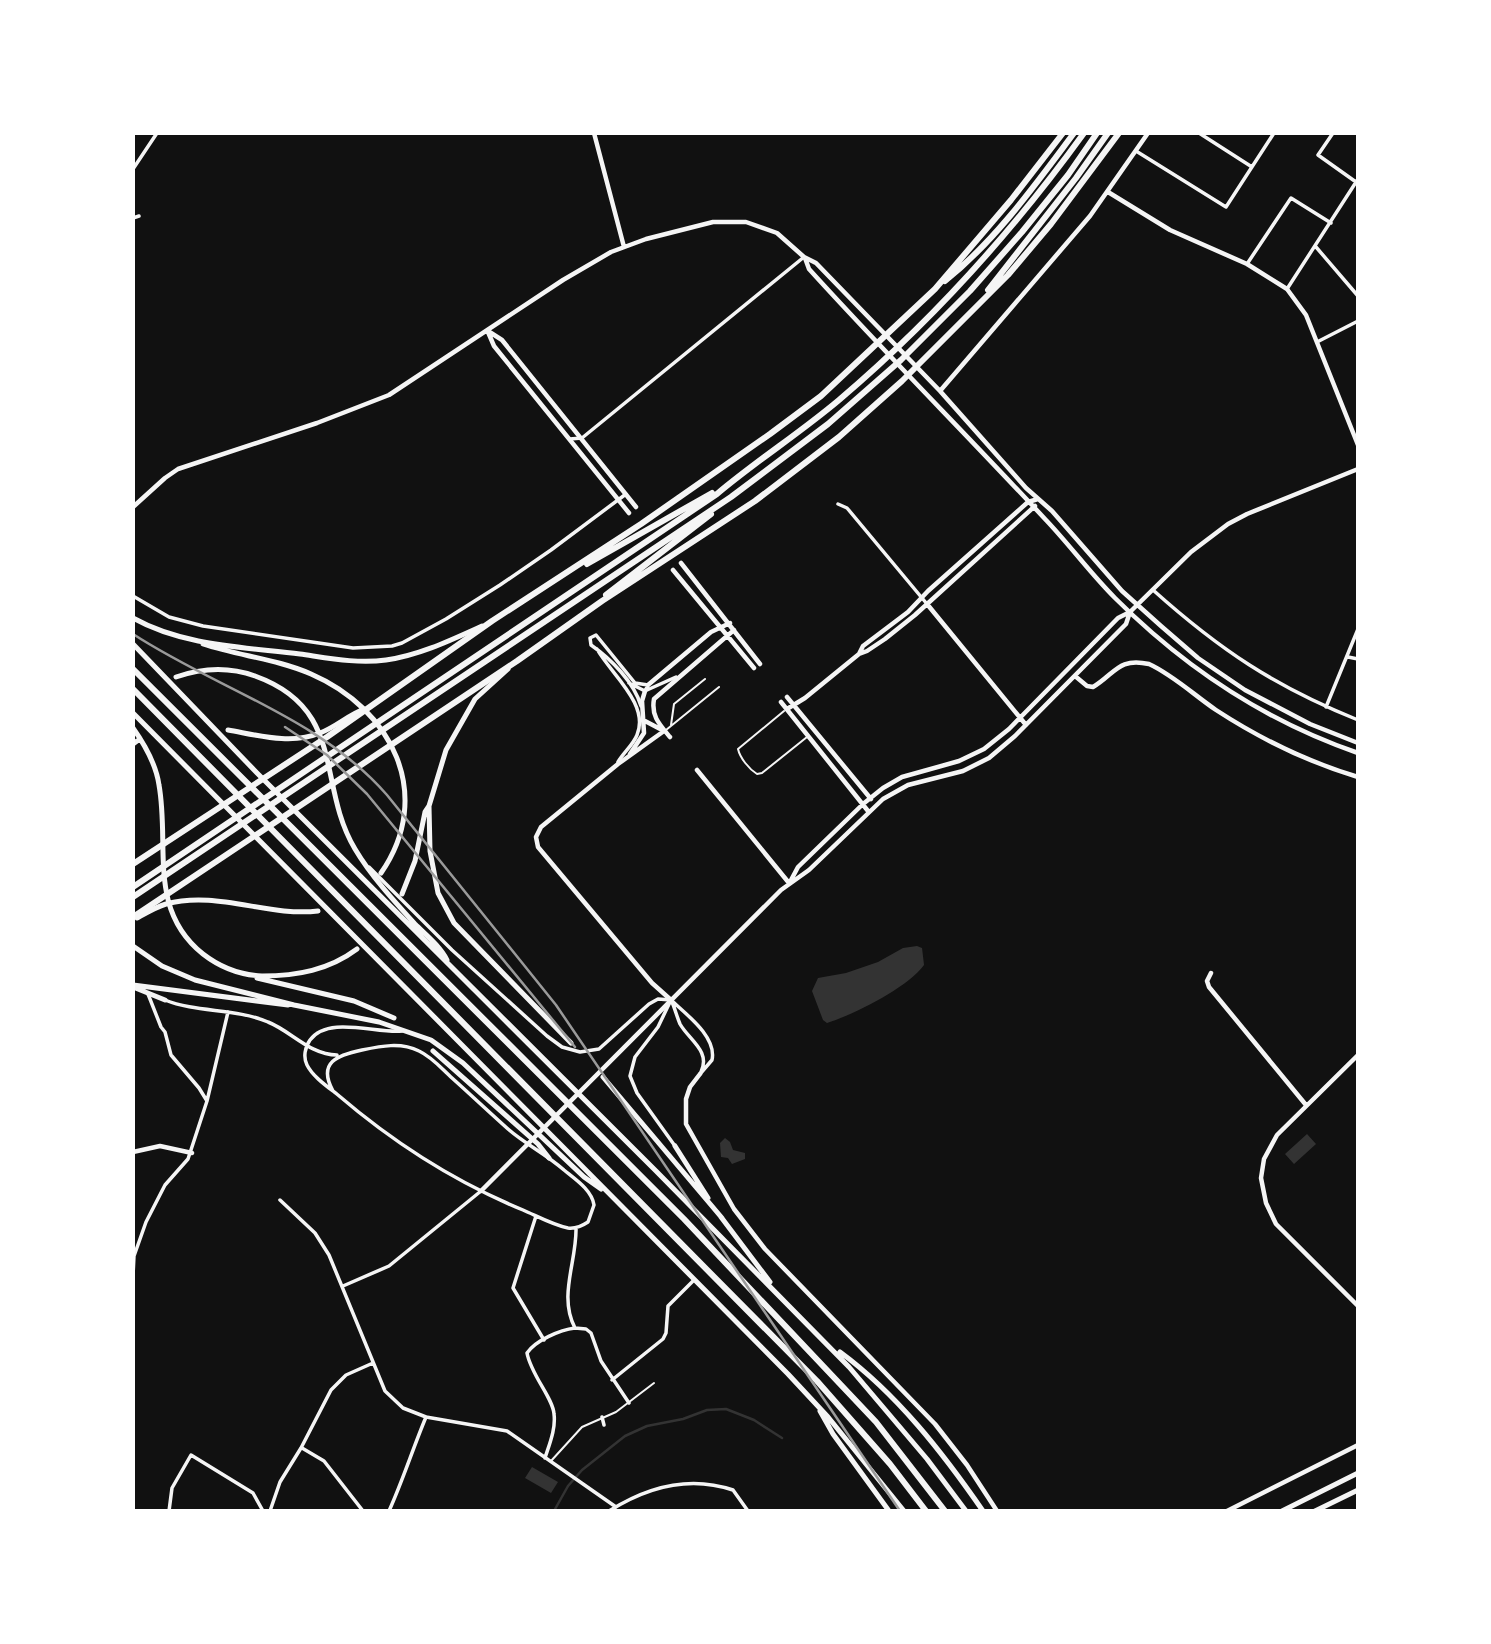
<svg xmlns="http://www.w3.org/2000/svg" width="1491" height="1644" viewBox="0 0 1491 1644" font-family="Helvetica,sans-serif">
  <rect width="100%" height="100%" fill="#111"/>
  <path fill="#333" d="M917,946l5,2 2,17c-17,23 -69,49 -97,58l-4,-3 -11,-29 6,-13 28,-5 32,-11 25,-14z
    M1307,1134l9,10 -22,20 -9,-10z
    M725,1138l5,4 3,8 12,3v6l-13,5 -4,-6 -7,-1 -1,-14z
    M532,1467l26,15 -7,11 -26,-15z"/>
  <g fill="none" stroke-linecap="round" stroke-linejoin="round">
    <path stroke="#333" stroke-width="2.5" d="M554,1511l14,-25 14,-16 43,-34 22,-10 36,-7 24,-9 19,-1 28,11 28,18"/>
    <path stroke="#f5f5f5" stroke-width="2" d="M784,711l-46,38c2,9 11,20 19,25l5,-1 45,-36
      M671,725l3,-21 31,-25
      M666,730l53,-43
      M551,1461l31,-34 34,-15 38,-29"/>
    <path stroke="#f5f5f5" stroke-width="3.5" d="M1199,133l53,34
      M1333,133l-15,22 38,27
      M1136,151l90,56 48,-74
      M133,169l24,-36
      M133,218l6,-2
      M1316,247l42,49
      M1247,264l44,-66 40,25
      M1287,289l71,-110
      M1317,342l41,-21
      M570,439l12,-1 222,-181
      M838,504l9,4 80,96
      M1153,590c67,60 121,96 205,130
      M133,596l36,21 34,9 150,22 39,-2 10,-3 44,-24 54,-34 51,-35 75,-56
      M597,649c13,24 53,55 40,86 -4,10 -13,17 -19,27
      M1348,657l10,2
      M629,683l16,8
      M647,690l29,-13
      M641,706c-7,-24 -30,-47 -50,-61l-1,-7 6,-3 39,48 13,2 -3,6
      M1326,707l32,-78
      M369,867l83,83 95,86 15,11 18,5 19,-3 50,-45 9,-5 13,1
      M165,1000c32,13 70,8 103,22 23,9 42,33 69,33
      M671,1000c16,15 46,37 41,60l-12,14
      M670,1002l-12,25 -23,30 -5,19 7,17 38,53
      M672,1002c3,7 5,15 8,22 9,16 31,27 21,48
      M333,1091c-16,-29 5,-36 29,-41 19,-4 39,-8 57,1 13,6 23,18 33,27 19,17 37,34 56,51 17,15 38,25 56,41 11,9 28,20 30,35l-6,17c-6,4 -12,7 -20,6 -15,-3 -31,-12 -45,-18 -68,-28 -129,-67 -185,-115 -10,-8 -25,-18 -31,-30 -4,-8 -2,-18 3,-25 18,-25 67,-6 92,-9
      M207,1101l21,-89
      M280,1200l35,33 14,22 56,136 18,17 23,9
      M536,1216l-23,72 31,52
      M133,1276l1,-20 12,-34 19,-37 23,-26 19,-58 -8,-13 -28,-33 -6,-23 -4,-5 -13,-33
      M343,1286l46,-20 92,-75
      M575,1328l11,1 5,4 10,28 28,42
      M612,1380l51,-41 3,-6 2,-27 26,-26
      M602,1417l2,8
      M302,1448l22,13 39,50
      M545,1458c4,-13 11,-29 9,-44 -1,-16 -23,-39 -27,-61 9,-13 33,-23 48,-25 -17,-32 2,-67 1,-100
      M169,1511l3,-23 19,-33 62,38 10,18
      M270,1511l10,-29 21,-34 30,-58 15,-15 27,-12
      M389,1511c14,-31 24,-63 37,-94l81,14 109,76
      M609,1511c38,-24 80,-36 124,-21l15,21"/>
    <path stroke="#f5f5f5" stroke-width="4.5" d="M594,133l30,114
      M1108,192l62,38 77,34 40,25 19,26 52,130
      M805,258l4,11c77,85 158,166 236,250 24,25 45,54 70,79 69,69 150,123 243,155
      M488,331l14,9 134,167
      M488,332l6,14 135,167
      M940,391l150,-175 58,-83
      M133,507l32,-29 13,-9 139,-46 72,-28 174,-115 48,-28 35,-13 67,-17h33l31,11 27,24 12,6 124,128 86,97 26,23 70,80 39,35 37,32 47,32 65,34 48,19
      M681,563l79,101
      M673,570l81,98
      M927,604l99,121
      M859,654l8,-3 18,-12 30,-24 120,-109
      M1075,676l12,10 6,1c22,-13 25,-30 56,-23 24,11 45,31 67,46 43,28 92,52 142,67
      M648,685l63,-53 19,-9
      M787,697l84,102
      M781,702l87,109
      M787,709l18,-11 54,-44 4,-8 45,-34 20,-21 100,-89 10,-3
      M645,721l19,10
      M664,731l-46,33 -77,63 -5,10 2,10 114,136 19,17
      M670,737c-11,-13 -19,-21 -16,-38l80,-69
      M630,754l14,-21 -2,-32 3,-10
      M697,770l92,113
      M790,882l8,-15 65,-63 20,-16 19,-11 57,-16 25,-12 25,-20 109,-111 12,-6 61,-60 37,-28 19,-10 111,-45
      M1211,973l-4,8 2,6 97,118
      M1358,1055l-81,80 -13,24 -3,19 5,25 10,21 82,82
      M700,1074l-10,13 -4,12v25l48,85 31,40 170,175 32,41 30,46
      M133,1152l27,-6 32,7
      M481,1191l300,-301 28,-20 74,-71 25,-14 55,-14 26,-13 26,-22 111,-112 4,-12
      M1227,1511l131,-66"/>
    <path stroke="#f5f5f5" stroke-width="5" d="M1282,1511l76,-38
      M1315,1511l43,-21"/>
    <path stroke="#f5f5f5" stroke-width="5" d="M133,618c50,28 111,29 167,36 28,4 57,10 86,6 34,-5 65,-20 96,-34
      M133,644l124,129 399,398 193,196 78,92 39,52
      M203,644c36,12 74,15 108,30 81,35 124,121 70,199
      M508,669l-33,30 -29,51 -17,56 1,45 8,42 16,30 117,120
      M176,677c26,-9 54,-10 79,-1 92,33 61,108 100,173 16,27 39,52 60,75 11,11 25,22 32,36
      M133,713l655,661 40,43 76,94
      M133,728c12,17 23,36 26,57 11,61 -12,124 44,169 18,14 37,21 59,22 35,0 67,-6 95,-27
      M228,730c29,5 63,15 92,3 16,-6 28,-18 44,-24
      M133,744l4,-3
      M402,894l13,-33 10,-49 4,-6
      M137,918c9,-5 19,-11 29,-14 51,-14 101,13 152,7
      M133,946l29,20 33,14 99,25 85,17 52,18 32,23 121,114 17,12
      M257,978l97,23 40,17
      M133,985l155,20
      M133,987l32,13
      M433,1051l105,93 11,14
      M603,1077l119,141
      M675,1146l33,52
      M721,1217l49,65
      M840,1352c57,42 103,101 143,159
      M820,1411l13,23 56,77"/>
    <path stroke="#f5f5f5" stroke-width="6" d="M945,281c51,-41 90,-96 129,-148
      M988,290l88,-112 32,-45
      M587,564l125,-71
      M606,595l105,-81
      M133,864l194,-127 165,-116 149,-97 129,-90 51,-38 114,-107 76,-89 52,-67
      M133,887l584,-393c39,-33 83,-61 122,-94 93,-79 174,-169 245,-267
      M133,897l598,-400 97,-73 73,-64 69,-69 52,-59 46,-57 29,-42
      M133,917l384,-256 85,-60 153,-100 84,-64 63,-56 106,-106 43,-51 68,-91"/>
    <path stroke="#f5f5f5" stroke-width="6" d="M133,669l551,550 192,203 69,89
      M133,689l684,692 73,83 36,47"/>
    <path stroke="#9a9a9a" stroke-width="2.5" d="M133,634c84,55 186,83 254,161l169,210 344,506
      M285,727l42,28 40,39 208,253"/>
  </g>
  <rect width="1491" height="1644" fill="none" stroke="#ffffff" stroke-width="270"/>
</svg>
